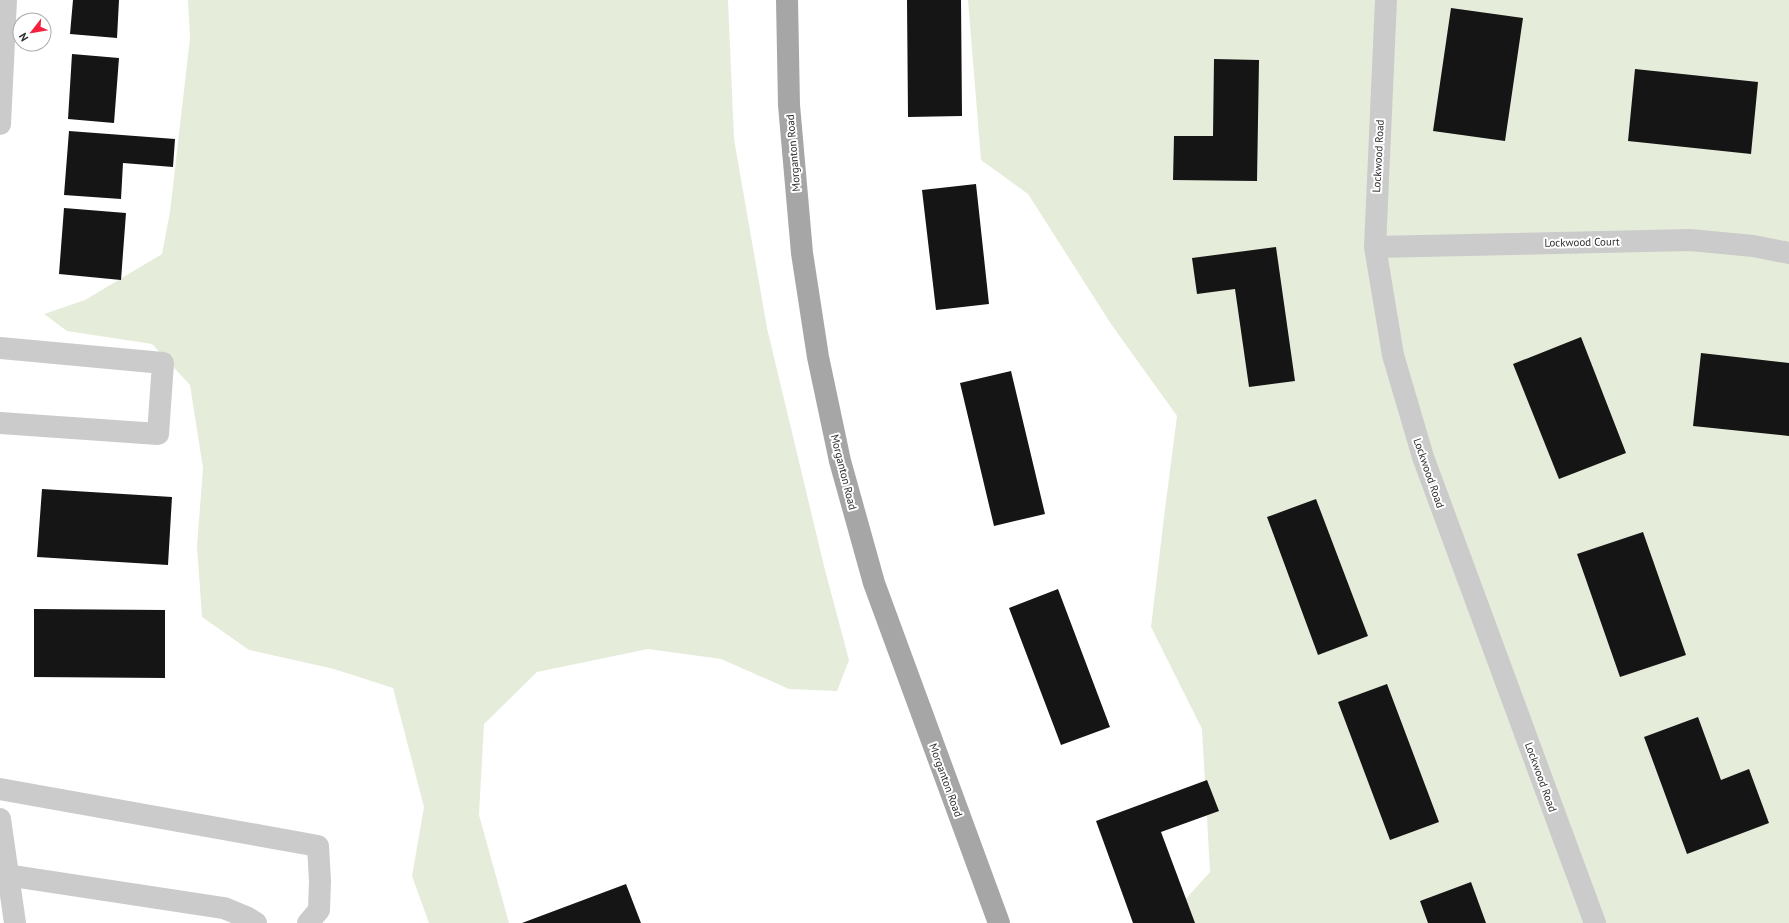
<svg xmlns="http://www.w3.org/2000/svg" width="1789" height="923" viewBox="0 0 1789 923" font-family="'PT Sans',sans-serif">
  <rect width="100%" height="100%" fill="#fff"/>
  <path fill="#e5edda" d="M188,0h540l6,139 33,189 58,242 24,90 -12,31 -48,-2 -68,-30 -73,-10 -111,23 -53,52 -5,91 30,108h-80l-17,-47 12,-69 -31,-119 -59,-19 -85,-19 -47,-33 -5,-71 6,-78 -13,-83 -38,-41 -85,-13 -23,-17 41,-14 77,-46 8,-42 20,-174z
    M968,0h821v923h-625l46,-51 -8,-143 -51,-102 14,-118 12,-93 -66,-92 -83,-130 -47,-34z"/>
  <path fill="#151515" d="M73,0h46l-2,38 -47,-4z
    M907,0h54l1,116 -54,1z
    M1451,8l72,10 -18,123 -72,-10z
    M72,54l47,4 -5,65 -46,-4z
    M1214,59l45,1 -2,121 -84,-1 1,-44h39z
    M1635,69l123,13 -7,72 -123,-13z
    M69,131l106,8 -2,28 -50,-4 -2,36 -57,-4z
    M976,184l13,120 -53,6 -14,-120z
    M64,208l62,5 -5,67 -62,-6z
    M1276,247l19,134 -46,6 -14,-98 -38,5 -5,-36z
    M1581,337l45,116 -67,26 -46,-115z
    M1701,353l88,10v73l-96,-10z
    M1011,371l34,143 -51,12 -34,-143z
    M42,489l130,8 -4,68 -131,-8z
    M1316,499l52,137 -50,19 -51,-138z
    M1643,532l43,123 -66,22 -43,-123z
    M1058,589l52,138 -49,18 -52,-137z
    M34,609l131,1v68l-131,-1z
    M1387,684l52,138 -49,18 -52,-138z
    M1698,717l23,63 28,-11 20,54 -82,31 -43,-117z
    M1207,780l12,31 -58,21 34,91h-62l-37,-102z
    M1471,882l15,41h-58l-8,-22z
    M626,884l15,39h-119z"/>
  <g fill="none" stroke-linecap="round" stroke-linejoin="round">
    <path stroke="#cbcbcb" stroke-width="22" d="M1386,0l-11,247 18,108 30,102 172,466
      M0,124l6,-124
      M1375,247l315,-7 63,6 36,7
      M0,348l163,15 -5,71 -158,-11
      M0,789l318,57 2,35 -1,29 -11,13
      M0,819l15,104
      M7,875l217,33 24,10 8,5"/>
    <path stroke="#a6a6a6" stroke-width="22" d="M787,0l2,105 13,148 16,104 22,104 34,122 125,340"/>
  </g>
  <g text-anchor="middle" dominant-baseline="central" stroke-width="4" stroke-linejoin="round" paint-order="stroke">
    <g font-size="11" fill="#2e2e2e" stroke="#fff">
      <text transform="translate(793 153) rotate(-95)">Morganton Road</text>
      <text transform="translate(1378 156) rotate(-87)">Lockwood Road</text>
      <text transform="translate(1582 242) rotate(-1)">Lockwood Court</text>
      <text transform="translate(844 472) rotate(76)">Morganton Road</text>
      <text transform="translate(1429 473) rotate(71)">Lockwood Road</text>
      <text transform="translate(1541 777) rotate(70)">Lockwood Road</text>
      <text transform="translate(946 780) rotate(70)">Morganton Road</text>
    </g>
  </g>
  <g transform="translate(32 32) rotate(239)"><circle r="19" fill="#ffffff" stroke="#ababab"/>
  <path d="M0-3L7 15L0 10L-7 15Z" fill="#f51f3e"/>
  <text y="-6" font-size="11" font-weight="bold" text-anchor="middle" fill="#2e2e2e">N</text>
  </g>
</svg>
